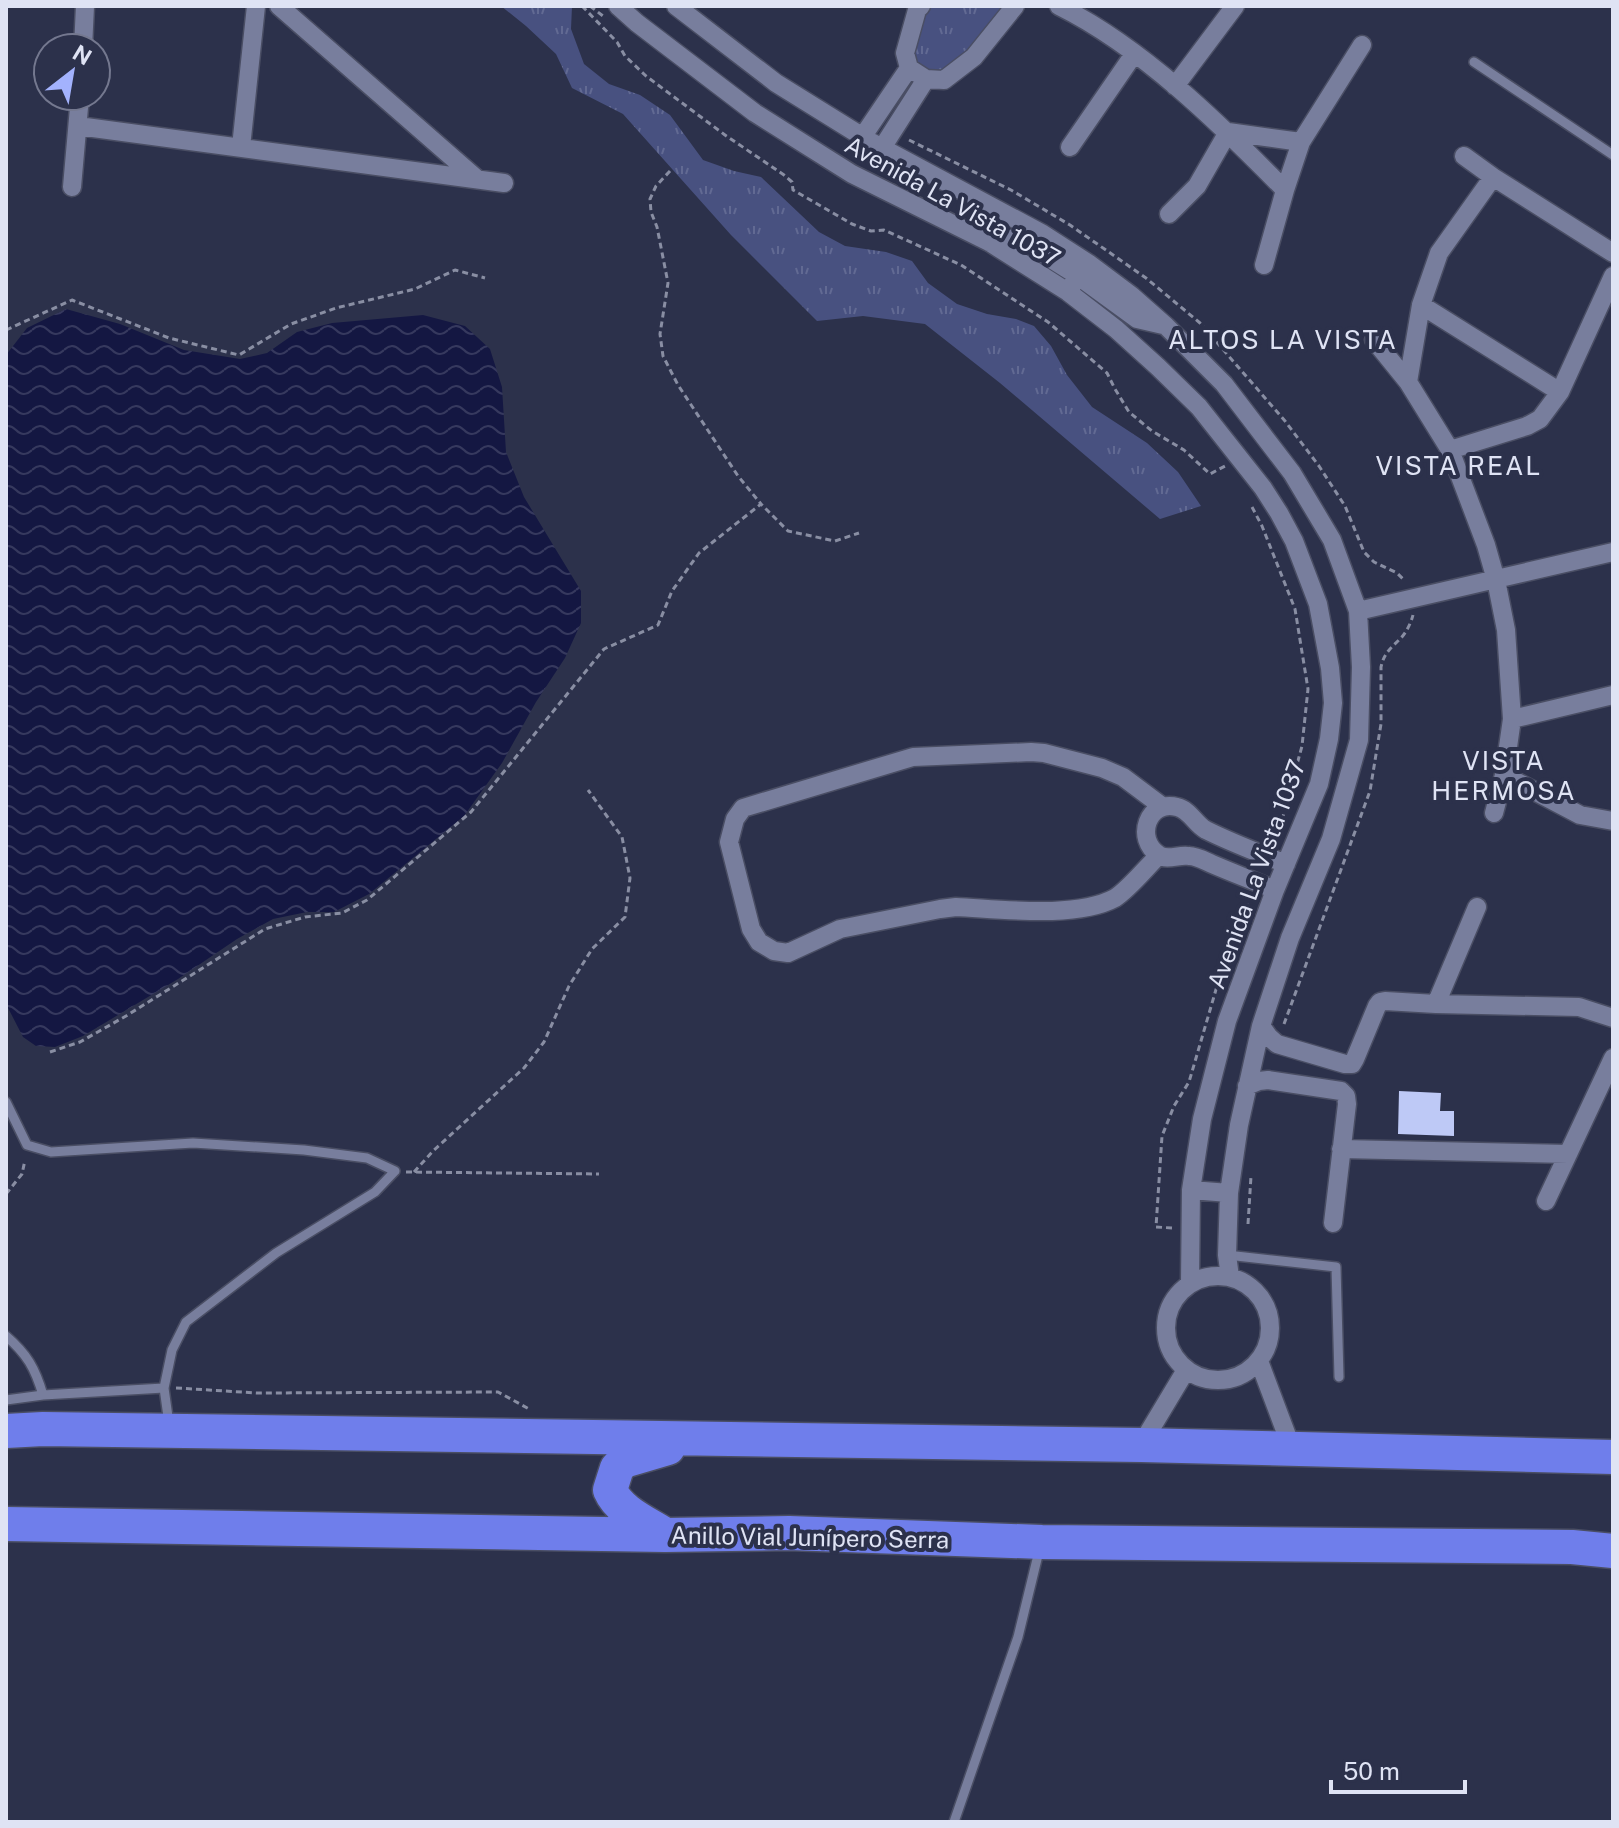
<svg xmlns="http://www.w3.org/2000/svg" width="1619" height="1828" viewBox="0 0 1619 1828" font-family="'Public Sans',sans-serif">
  <defs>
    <pattern id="park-tufts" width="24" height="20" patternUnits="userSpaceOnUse" patternTransform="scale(2)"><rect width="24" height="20" fill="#485180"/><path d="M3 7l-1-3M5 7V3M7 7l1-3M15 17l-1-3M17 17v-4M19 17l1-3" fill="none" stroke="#626a93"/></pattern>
    <pattern id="water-waves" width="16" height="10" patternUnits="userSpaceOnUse" patternTransform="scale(2)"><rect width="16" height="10" fill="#141742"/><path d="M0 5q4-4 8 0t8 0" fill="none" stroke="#36395e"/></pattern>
  </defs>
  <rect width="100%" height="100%" fill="#2c314b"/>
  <path fill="url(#park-tufts)" d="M501,6h71l-1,23 13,35 25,20 31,11 30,20 33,45 31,11 27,6 58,55 26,14 41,6 26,9 16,22 29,21 30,10 29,5 18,7 17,20 16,29 25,32 55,36 31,29 23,34 -41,13 -160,-136 -75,-59 -62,-8 -46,5 -86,-86 -108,-121 -51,-26 -16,-34 -30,-28z
    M921,6h94l-71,74 -35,-12z"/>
  <path fill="url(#water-waves)" d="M66,309l54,15 64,26 56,9 27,-6 30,-21 35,-9 91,-8 42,11 25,23 12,38 4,65 18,45 57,94v32l-16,35 -29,44 -34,61 -38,53 -95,78 -35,18h-27l-34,7 -36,20 -59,40 -95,57 -28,11 -19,-1 -13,-9 -17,-33v-649l21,-27z"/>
  <path fill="#bec9f6" d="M1399,1091l42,2 -1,18h14v25l-56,-2z"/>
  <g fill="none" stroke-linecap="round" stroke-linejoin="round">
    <defs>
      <path id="lane" d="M1474,62l139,93
        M6,1102l21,43 24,7 142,-9 111,7 63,8 28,13 -20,21 -99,61 -90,69 -14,28 -8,38 5,36
        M1227,1255l109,12 3,110
        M6,1336c21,18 29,32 37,59
        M6,1400l37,-5 121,-7
        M954,1822l64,-185 22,-90"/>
      <path id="street" d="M279,6l198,173
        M618,6l19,17 118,90 97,61 137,68 79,50 48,37 42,38 41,40 64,81 16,25 15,28 24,63 12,64 3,35 -4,36 -10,45 -44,106 -48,131 -25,98 -11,71 -1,93
        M676,6l100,77 95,59 172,92 45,29 44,33 34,30 58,58 68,89 40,67 26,71 3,56 -2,73 -28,99 -41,99 -29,88 -22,99 -10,68 -2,62 3,22
        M921,6l-4,4 -12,43 4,15 17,11 18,1 30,-23 41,-51
        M1059,6c83,41 161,118 226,184
        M83,48l2,-42
        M1175,86l60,-80
        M78,126l426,57
        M1228,132l73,10
        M863,136l46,-68
        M241,147l15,-141
        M1070,147l64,-93
        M882,148l44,-69
        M1464,156l29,21 120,76
        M72,187l8,-91
        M1169,214l28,-28 31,-54
        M989,242l29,-4 60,38 7,-10
        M1264,265l21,-75 16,-48 61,-97
        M1068,292l10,-16 59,43 26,6
        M1421,305l139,87
        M1374,340l34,42 42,68 36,95 10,35 10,50 6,89 -8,56 -10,38
        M1408,382l13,-77 18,-52 54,-76
        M1450,450l77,-24 13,-7 20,-27 53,-116
        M1358,611l255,-59
        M1512,719l101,-24
        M1504,775l76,40 33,6
        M1159,855c-12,12 -31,35 -44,43 -39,21 -115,11 -159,9l-16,2 -100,20 -52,24 -14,-2 -15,-9 -8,-13 -22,-87 6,-23 8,-11 170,-51 118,-5 13,1 58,15 21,9 40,30
        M1275,890c-21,-9 -42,-17 -63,-26 -7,-3 -15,-8 -23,-8 -10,-2 -21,5 -30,-1 -25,-16 -11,-56 18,-48 13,3 18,17 29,23 26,13 53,23 80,34
        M1436,1004l41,-97
        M1261,1026l8,11 8,7 68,20h7l3,-5 22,-53 3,-4 5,-1 51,3 143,3 34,11
        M1247,1086l12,-5 9,-1 73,11 5,5 1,8 -14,119
        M1341,1149l227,5
        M1191,1190l38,3
        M1546,1201l67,-143
        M1166 1328a52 52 0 1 1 104 0a52 52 0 1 1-104 0Z
        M1259,1361l33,88
        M1141,1445l45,-75"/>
      <path id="highway" d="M6,1431l37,-2 1098,16 472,12
        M6,1524l659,11 124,-2 253,9 530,5 41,4
        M664,1534c-19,-12 -45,-23 -54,-44l7,-22 7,-7 44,-13"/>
    </defs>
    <use href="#lane" stroke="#4a4e64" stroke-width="12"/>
    <use href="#street" stroke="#4a4e64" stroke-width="21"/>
    <use href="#highway" stroke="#4a4e64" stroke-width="37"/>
    <path stroke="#898ea3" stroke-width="3" stroke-dasharray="6 4" stroke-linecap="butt" d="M582,6l35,36 8,14 21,20 79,59 59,40 8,7 1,8 59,34 19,7 13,-1 77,35 87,57 59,51 8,16 14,23 23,19 32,19 26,24 15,-8
      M590,6l13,10
      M909,140l102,50 59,35 76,53 54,45 85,98 34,45 26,40 19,46 10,10 23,11 8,8
      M670,171l-14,15 -6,13 1,13 6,15 11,56 -8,51 3,22 15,29 60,91 23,28
      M6,330l66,-30 97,38 70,17 52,-31 45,-16 79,-19 40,-19 30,8
      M1252,507l10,19 33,83 13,80 -6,57 -20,74 -8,21
      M1284,1024l86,-233 11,-67v-57c3,-14 10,-19 19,-28 6,-6 11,-16 13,-24
      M50,1052l30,-10 46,-26 139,-87 40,-12 37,-4 25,-13 104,-88 133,-163 54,-24 14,-34 27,-38 62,-49 27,27 47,10 24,-8
      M406,1172l193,2
      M414,1172l19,-21 91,-83 20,-26 25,-56 23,-37 33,-32 5,-39 -8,-41 -34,-47
      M6,1194l16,-20 3,-14
      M1248,1224l3,-48
      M1172,1228l-16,-1 6,-91 12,-30 15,-24 33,-113 28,-69
      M176,1388l81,5 241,-1 33,18"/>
    <use href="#lane" stroke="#787e9d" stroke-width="9"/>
    <use href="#street" stroke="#787e9d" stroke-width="18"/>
    <use href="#highway" stroke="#6f7eeb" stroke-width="34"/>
  </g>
  <g text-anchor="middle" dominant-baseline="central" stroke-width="8" stroke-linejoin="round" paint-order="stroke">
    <g font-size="24" fill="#dfe3f4" stroke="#2c314b">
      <text transform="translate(953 201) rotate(29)">Avenida La Vista 1037</text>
      <text transform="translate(1256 874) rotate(-70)">Avenida La Vista 1037</text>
      <text transform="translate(810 1537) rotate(1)">Anillo Vial Junípero Serra</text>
    </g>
    <g font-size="26" letter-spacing="2" fill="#dfe3f4" stroke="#2c314b">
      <text x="1283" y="339">ALTOS LA VISTA</text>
      <text x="1459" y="465">VISTA REAL</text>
      <text x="1504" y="760">VISTA<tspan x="1504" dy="30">HERMOSA</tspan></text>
    </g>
  </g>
  <rect width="1619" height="1828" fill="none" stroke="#dfe3f4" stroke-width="16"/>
  <g transform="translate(72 72) rotate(31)"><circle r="38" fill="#2c314b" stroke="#74788f" stroke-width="2"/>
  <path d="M0-6L14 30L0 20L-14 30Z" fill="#a3b2fd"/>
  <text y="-12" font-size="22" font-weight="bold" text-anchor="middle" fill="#dfe3f4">N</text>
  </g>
  <path d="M1331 1780v12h134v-12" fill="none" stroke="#dfe3f4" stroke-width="4"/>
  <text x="1343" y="1780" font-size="24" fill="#dfe3f4" stroke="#2c314b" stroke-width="6" paint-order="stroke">50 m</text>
</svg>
